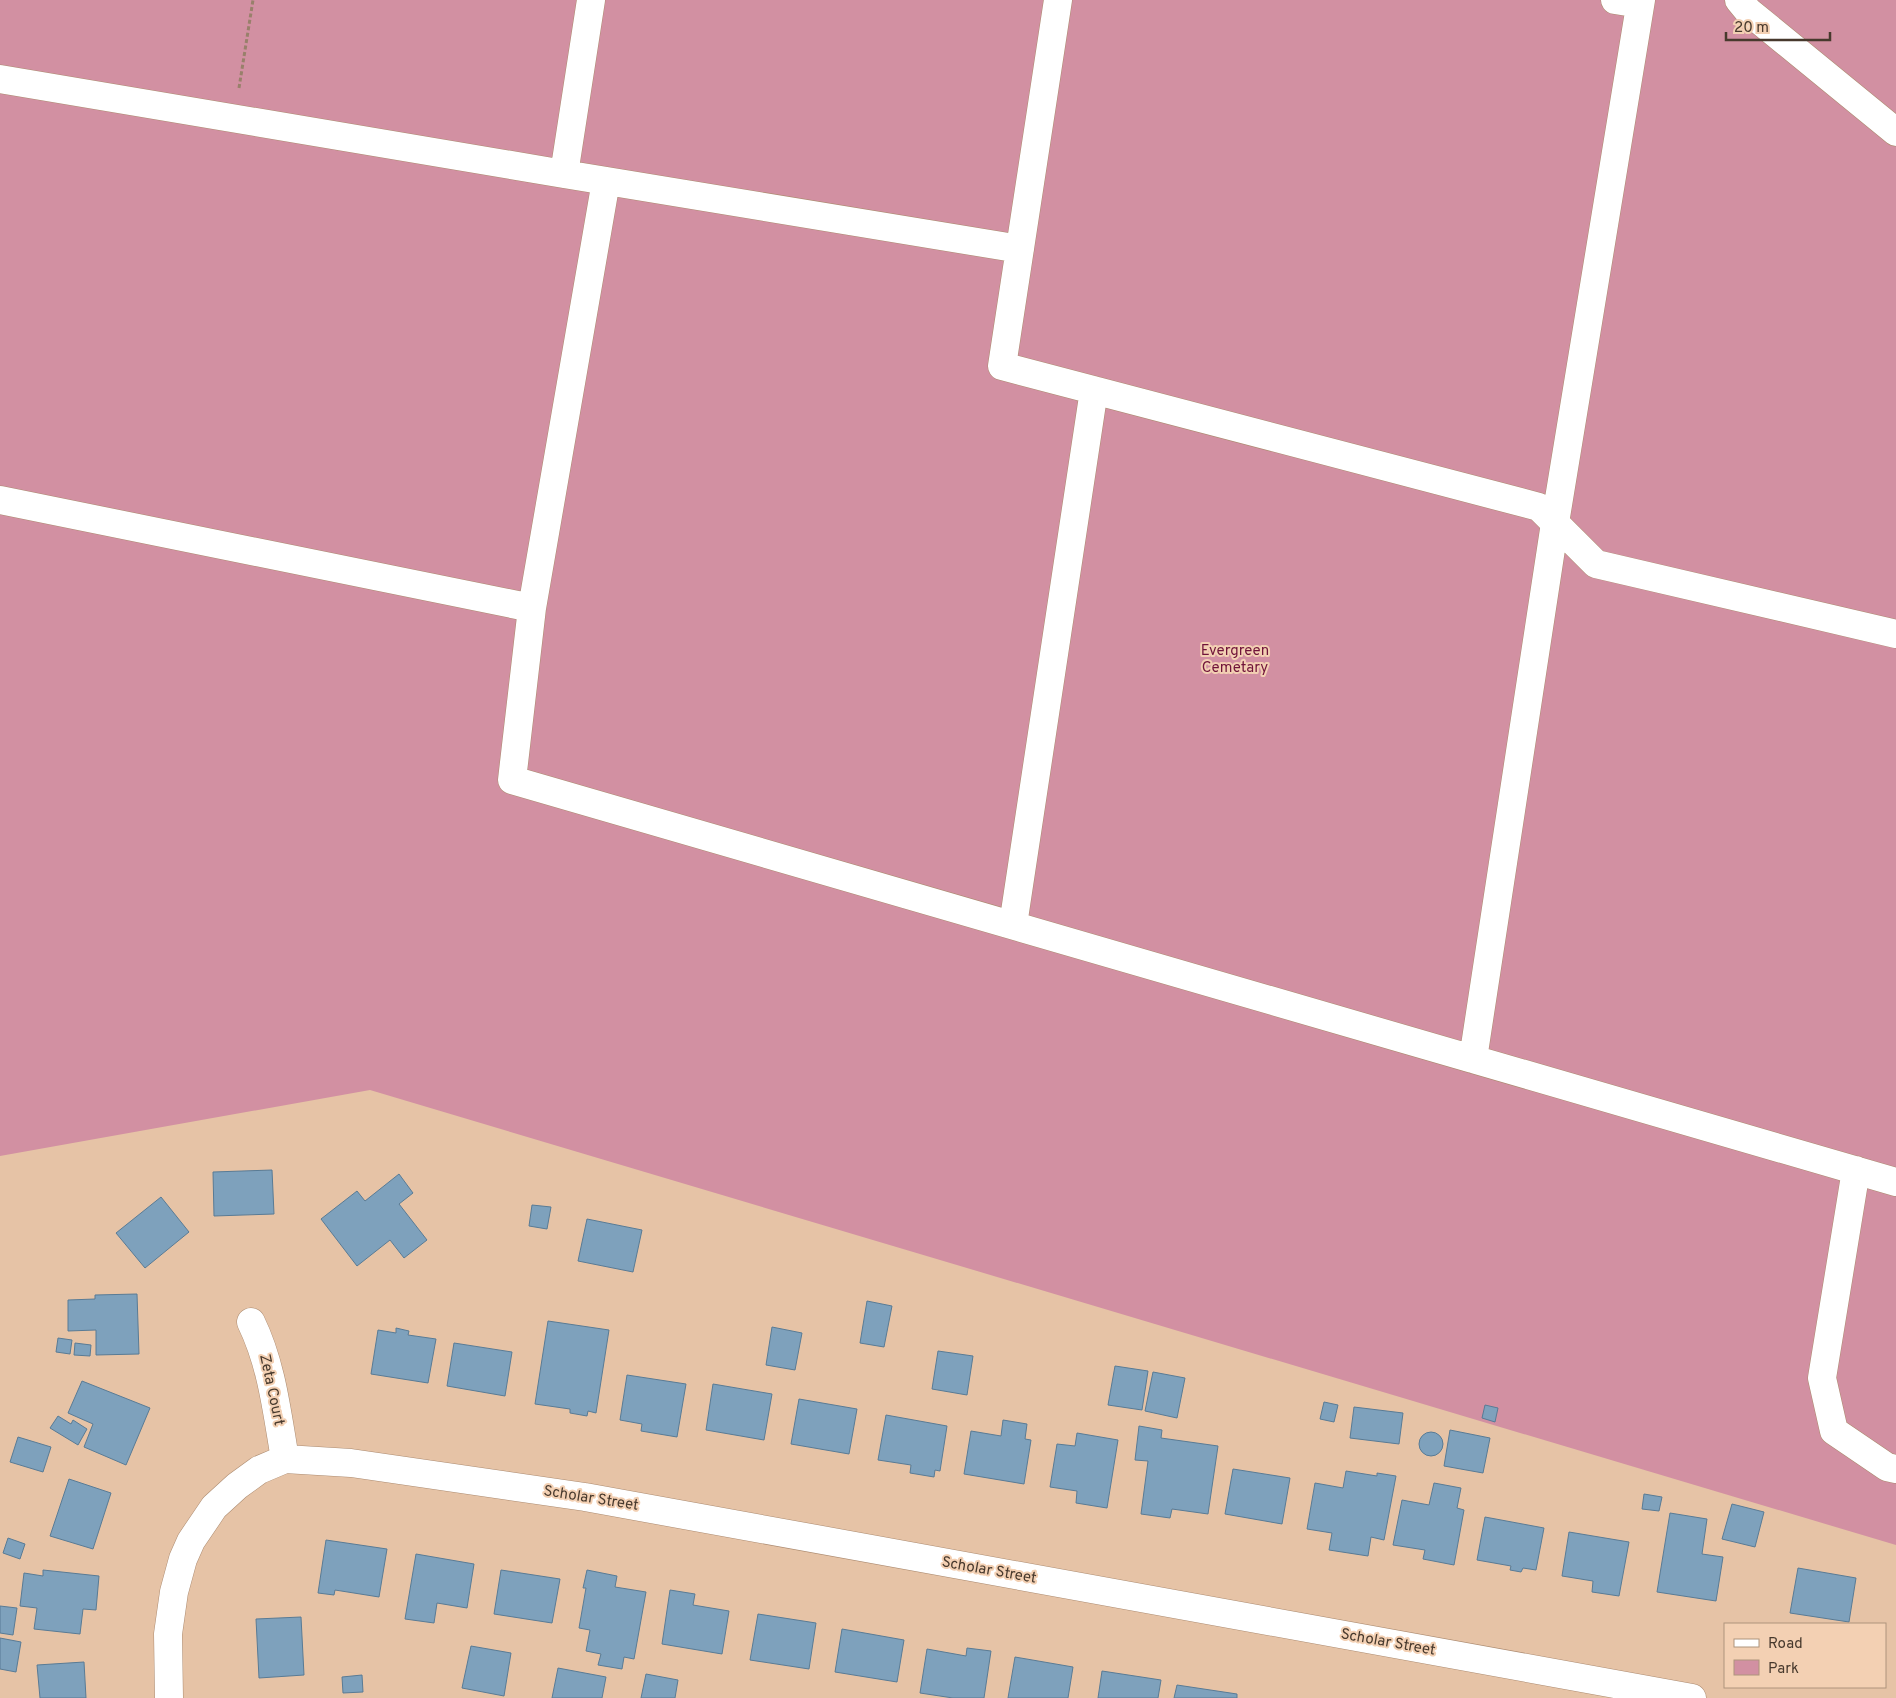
<svg xmlns="http://www.w3.org/2000/svg" width="1896" height="1698" viewBox="0 0 1896 1698" font-family="Overpass,sans-serif">
  <rect width="100%" height="100%" fill="#e6c3a6"/>
  <path fill="#d290a2" d="M0,0h1896v1545l-1526,-455 -370,66z"/>
  <path fill="#7ea1bc" stroke="#597b95" d="M272,1170l2,44 -60,2 -1,-44z
    M399,1174l14,19 -14,11 28,36 -23,18 -14,-18 -33,26 -36,-47 36,-28 8,10z
    M161,1197l28,35 -44,36 -29,-35z
    M532,1205l19,2 -4,22 -18,-3z
    M587,1219l55,11 -9,42 -55,-11z
    M137,1294l2,60 -43,1v-25l-28,1v-31l27,-1v-4z
    M867,1301l25,5 -8,41 -24,-4z
    M548,1321l61,9 -13,83 -8,-2 -1,5 -17,-3v-4l-35,-5z
    M772,1327l30,6 -7,37 -29,-5z
    M396,1328l13,3 -1,4 28,4 -8,44 -57,-9 7,-44 18,3z
    M58,1338l14,2 -2,14 -14,-2z
    M75,1343l16,2 -1,11 -16,-1z
    M454,1343l58,9 -7,44 -58,-10z
    M938,1351l35,5 -6,39 -35,-6z
    M1115,1366l33,5 -6,39 -34,-5z
    M1153,1372l32,6 -8,40 -32,-7z
    M627,1375l59,9 -9,53 -36,-6 1,-7 -22,-4z
    M82,1381l68,27 -24,57 -42,-18 9,-23 -25,-11z
    M713,1384l59,10 -8,46 -58,-10z
    M799,1399l58,10 -8,45 -58,-10z
    M1324,1402l14,3 -4,17 -14,-3z
    M1485,1405l13,3 -3,14 -13,-4z
    M1354,1407l49,6 -4,31 -49,-6z
    M886,1415l61,11 -7,45 -5,-1 -1,7 -24,-4 1,-8 -33,-5z
    M58,1416l13,8 2,-4 14,9 -9,16 -28,-17z
    M1003,1420l24,4 -2,15 6,1 -7,44 -60,-10 7,-43 30,5z
    M1139,1426l23,4 -1,8 57,8 -10,68 -36,-5 -2,9 -29,-4 7,-53 -13,-1z
    M1450,1430l40,8 -7,35 -39,-7z
    M1419 1444a12 12 0 1 1 24 0a12 12 0 1 1-24 0Z
    M1077,1433l41,7 -11,68 -31,-5 1,-12 -27,-4 7,-43 18,2z
    M18,1437l33,10 -8,25 -33,-10z
    M1233,1469l57,9 -8,46 -57,-10z
    M1346,1471l31,5v-3l19,3 -12,64 -13,-3 -3,19 -39,-6 3,-17 -25,-4 8,-46 28,5z
    M69,1479l42,14 -18,56 -43,-13z
    M1434,1483l27,5 -4,20 7,2 -10,55 -31,-6 2,-9 -32,-5 9,-45 27,5z
    M1644,1494l18,3 -3,14 -17,-2z
    M1732,1504l32,8 -9,35 -33,-8z
    M1670,1513l37,6 -5,35 21,3 -7,44 -59,-9z
    M1485,1517l59,11 -8,42 -13,-2 -2,4 -11,-2 1,-4 -34,-6z
    M1569,1532l60,10 -10,54 -27,-4 1,-11 -31,-5z
    M8,1538l17,6 -5,15 -17,-6z
    M326,1540l61,9 -8,48 -44,-7 -1,5 -16,-2z
    M416,1554l58,10 -7,44 -30,-5 -3,20 -29,-4z
    M1798,1568l58,10 -7,44 -59,-9z
    M43,1570l56,6 -3,34 -13,-1 -3,25 -46,-5 3,-21 -17,-2 4,-33 19,3z
    M501,1570l59,9 -8,44 -58,-9z
    M587,1570l30,6 -2,11 31,5 -12,67 -10,-2 -2,12 -24,-4 3,-11 -15,-3 4,-21 -11,-2 7,-40h-3z
    M670,1590l25,4 -2,11 36,6 -7,43 -60,-10z
    M0,1606l17,2 -4,27 -13,-2z
    M758,1614l58,9 -7,46 -59,-9z
    M301,1617l3,58 -45,3 -3,-59z
    M842,1629l62,11 -7,42 -62,-10z
    M0,1638l21,4 -5,30 -16,-3z
    M471,1646l40,7 -7,43 -42,-8z
    M967,1648l24,3 -7,47h-31l-33,-5 7,-44 39,7z
    M1015,1657l58,10 -5,31h-60z
    M84,1662l2,36h-46l-3,-33z
    M558,1668l48,9 -4,21h-50z
    M1102,1671l59,9 -3,18h-60z
    M646,1674l32,6 -3,18h-34z
    M362,1675l1,17 -20,1 -1,-16z
    M1177,1685l60,9v4h-63z"/>
  <g fill="none" stroke-linecap="round" stroke-linejoin="round">
    <defs>
      <path id="minor" d="M591,0l-27,174 456,75
        M1058,0l-56,366 537,141 57,57 300,70
        M1615,0l25,4
        M1739,0l9,11 148,121
        M0,79l564,95
        M0,500l532,108 74,-427
        M532,608l-20,172 1384,402
        M1013,925l81,-535
        M1473,1059l82,-536 86,-523
        M1856,1170l-34,208 12,53 53,36 9,2
        M251,1322c21,43 26,91 34,137
        M169,1698l-1,-64 6,-42 9,-33 8,-18 23,-34 23,-21 22,-16 26,-11 66,4 234,34 1107,201"/>
    </defs>
    <use href="#minor" stroke="#ac8b70" stroke-width="29"/>
    <path stroke="#99806b" stroke-width="3" stroke-dasharray="4 2.5" stroke-linecap="butt" d="M239,88l14,-88"/>
    <use href="#minor" stroke="#fff" stroke-width="28"/>
  </g>
  <g text-anchor="middle" dominant-baseline="central" stroke-width="4" stroke-linejoin="round" paint-order="stroke">
    <g font-size="15" fill="#70143a" stroke="#f3d0b3">
      <text x="1235" y="651">Evergreen<tspan x="1235" dy="17">Cemetary</tspan></text>
    </g>
    <g font-size="15" fill="#47392d" stroke="#f3d0b3">
      <text transform="translate(271 1390) rotate(78)">Zeta Court</text>
      <text transform="translate(591 1499) rotate(9)">Scholar Street</text>
      <text transform="translate(989 1571) rotate(10)">Scholar Street</text>
      <text transform="translate(1388 1643) rotate(10)">Scholar Street</text>
    </g>
  </g>
  <rect x="1724" y="1623" width="162" height="65" fill="#f3d0b3" stroke="#ae947d"/>
  <rect x="1734" y="1639" width="25" height="8" fill="#ffffff" stroke="#ae947d"/>
  <text x="1768" y="1648" font-size="15" fill="#47392d">Road</text>
  <rect x="1734" y="1660" width="25" height="15" fill="#d290a2" stroke="#ae947d"/>
  <text x="1768" y="1673" font-size="15" fill="#47392d">Park</text>
  <path d="M1726 32v8h104v-8" fill="none" stroke="#47392d" stroke-width="2.5"/>
  <text x="1734" y="32" font-size="15" fill="#47392d" stroke="#f3d0b3" stroke-width="4" paint-order="stroke">20 m</text>
</svg>
